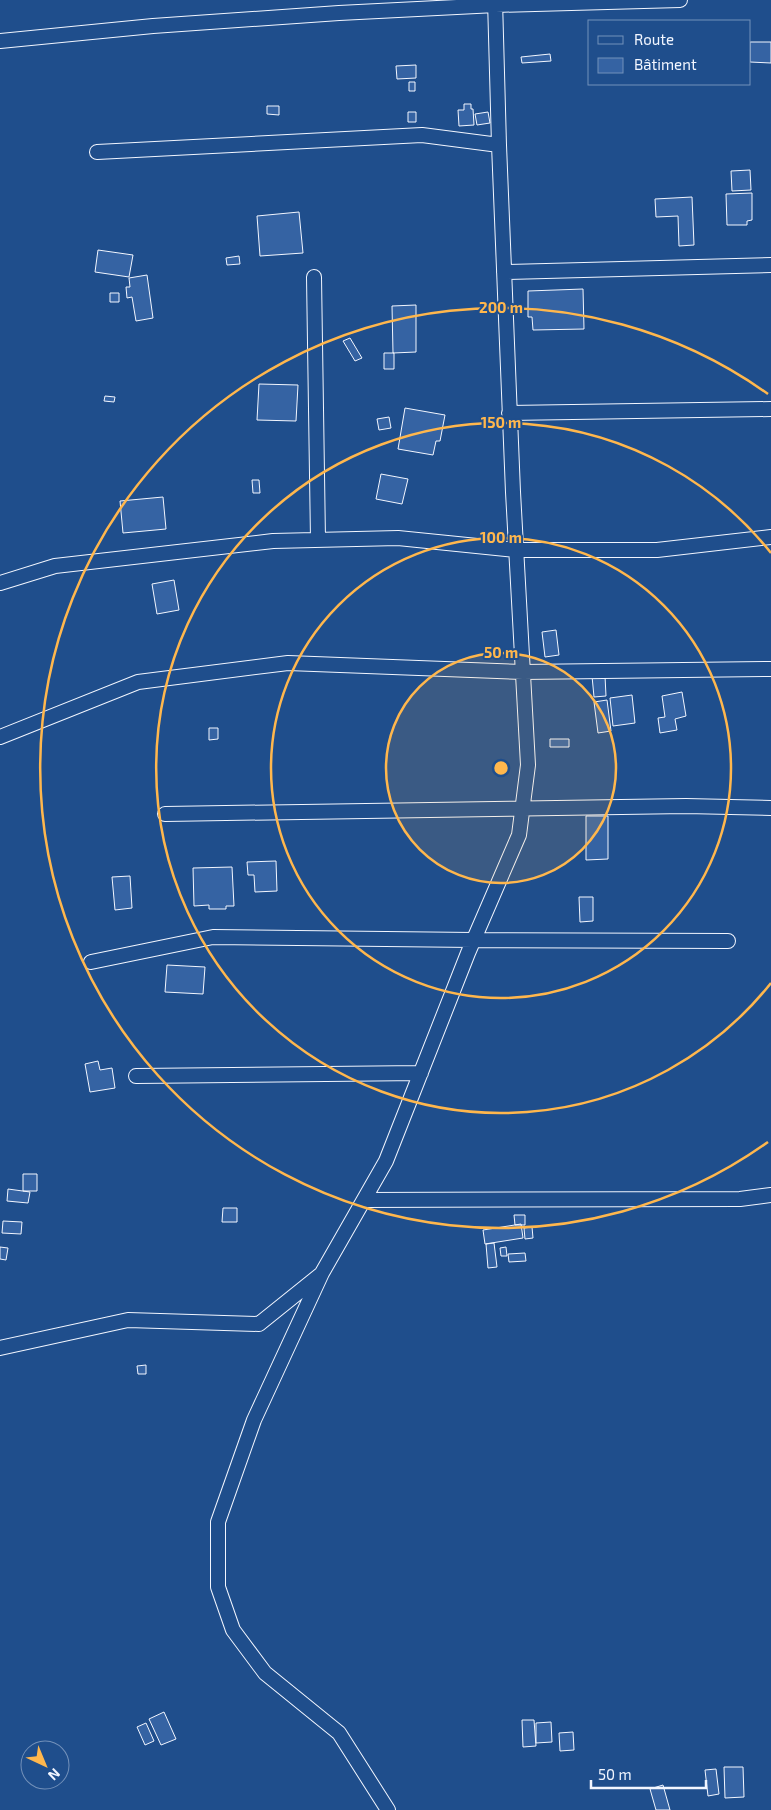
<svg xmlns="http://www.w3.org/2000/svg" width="771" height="1810" viewBox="0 0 771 1810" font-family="'Exo 2',sans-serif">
  <rect width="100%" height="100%" fill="#1f4e8c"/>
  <path fill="#3563a3" stroke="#f2f6ff" d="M750,42h21v21l-21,-1z
    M550,54l1,7 -29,2 -1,-6z
    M416,65v13l-19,1 -1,-13z
    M409,82h6v9h-6z
    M464,104h7v5h2l1,16 -15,1 -1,-16h6z
    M267,106h12v9l-12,-1z
    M408,112h8v10h-8z
    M488,112l2,11 -13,2 -2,-11z
    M750,170l1,20 -19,1 -1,-20z
    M752,193v27l-5,1v4h-20l-1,-31z
    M692,197l2,48 -15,1 -1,-30 -22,1 -1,-18z
    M299,212l4,41 -43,3 -3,-40z
    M98,250l35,5 -4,22 -34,-5z
    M239,256l1,8 -13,1 -1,-7z
    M147,275l6,43 -17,3 -4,-24 -5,1 -1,-11h4l-1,-9z
    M583,289l1,40 -51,1 -1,-13h-4v-26z
    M110,293h9v9h-9z
    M416,305v47l-23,1 -1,-47z
    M350,338l12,20 -7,3 -12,-20z
    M384,353h10v16h-10z
    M259,384l39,1 -2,36 -39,-1z
    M105,396l10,1 -1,5 -10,-1z
    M405,408l40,7 -5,26h-4l-3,14 -35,-6z
    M389,417l2,11 -12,2 -2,-11z
    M381,474l27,5 -6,25 -26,-5z
    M252,480h7l1,13h-7z
    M163,497l3,32 -43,4 -3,-32z
    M174,580l5,30 -22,4 -5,-30z
    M556,630l3,25 -14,2 -3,-25z
    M592,676h13l1,20 -12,1z
    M682,692l4,24 -11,3 2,11 -17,3 -2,-15 7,-1 -3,-21z
    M632,695l3,28 -22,3 -3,-28z
    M607,700l4,31 -13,2 -4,-31z
    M209,728h9v11l-9,1z
    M550,739h19v8h-19z
    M586,816h22v43l-22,1z
    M276,861l1,30 -22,1 -1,-17h-6l-1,-13z
    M232,867l2,39h-8v3h-17v-4l-15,1 -1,-38z
    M130,876l2,32 -17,2 -3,-33z
    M579,897h14v24l-13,1z
    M167,965l38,2 -2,27 -38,-2z
    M98,1061l2,9 12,-2 3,20 -25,4 -5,-28z
    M23,1174h14v17h-14z
    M8,1189l22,3 -2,11 -21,-2z
    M223,1208h14v14h-15z
    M514,1215h11v10h-10z
    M3,1221l19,1 -1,12 -19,-1z
    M521,1224l2,14 -38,6 -2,-14z
    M532,1227l1,11 -8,1 -1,-11z
    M494,1243l3,24 -9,1 -2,-24z
    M0,1247l8,1 -2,12 -6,-1z
    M506,1247l1,9h-6l-1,-8z
    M525,1253l1,8 -17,1 -1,-8z
    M146,1365v9h-8l-1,-8z
    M164,1712l12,27 -15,6 -12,-26z
    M522,1720h12l2,26 -13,1z
    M551,1722l1,20 -16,1v-20z
    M146,1723l8,18 -9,4 -8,-18z
    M573,1732l1,18 -14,1 -1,-18z
    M724,1767h19l1,30 -19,1z
    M716,1769l3,25 -11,2 -3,-26z
    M663,1785l7,25h-14l-6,-21z"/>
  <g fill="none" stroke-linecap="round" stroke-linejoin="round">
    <defs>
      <path id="street" d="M0,41l153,-15 186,-13 157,-8 184,-5
        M97,152l325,-17 77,10
        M504,272l267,-7
        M314,277l4,263
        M509,413l262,-4
        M0,583l55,-17 218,-25 125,-3 118,12h141l114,-13
        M0,737l138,-55 150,-19 235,9 248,-3
        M165,814l521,-8 85,2
        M91,962l122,-25 260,3 255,1
        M136,1076l285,-3
        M364,1200l376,-1 31,-4
        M0,1348l128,-28 131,4 61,-49
        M388,1810l-49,-77 -74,-60 -32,-43 -15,-43v-65l36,-102 68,-147 64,-112 82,-208 51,-118 9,-70 -15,-273 -14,-347 -4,-145"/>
    </defs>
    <use href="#street" stroke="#f2f6ff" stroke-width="16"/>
    <use href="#street" stroke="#1f4e8c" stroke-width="14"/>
  </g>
  <circle cx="501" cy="768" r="115" fill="#ffb74d" fill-opacity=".12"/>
  <g fill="none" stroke="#ffb74d" stroke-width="2.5">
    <circle cx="501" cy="768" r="115"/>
    <circle cx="501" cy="768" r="230"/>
    <path d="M771 983A345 345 0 1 1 771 553"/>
    <path d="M768 1142A460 460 0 1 1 768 394"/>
  </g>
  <circle cx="501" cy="768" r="8" fill="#ffb74d" stroke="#1f4e8c" stroke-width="2.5"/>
  <g font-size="15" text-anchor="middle" font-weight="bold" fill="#ffb74d" stroke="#1f4e8c" stroke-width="4" stroke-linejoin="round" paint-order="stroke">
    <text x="501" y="313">200 m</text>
    <text x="501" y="428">150 m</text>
    <text x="501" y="543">100 m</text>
    <text x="501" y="658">50 m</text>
  </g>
  <rect x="588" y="20" width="162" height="65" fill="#1f4e8c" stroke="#7391ba"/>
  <rect x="598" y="36" width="25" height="8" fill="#1f4e8c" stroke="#7391ba"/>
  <text x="634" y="45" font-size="15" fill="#f2f6ff">Route</text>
  <rect x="598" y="58" width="25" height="15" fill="#3563a3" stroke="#7391ba"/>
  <text x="634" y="70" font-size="15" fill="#f2f6ff">Bâtiment</text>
  <g transform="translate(45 1765) rotate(136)"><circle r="24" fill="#1f4e8c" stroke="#7391ba"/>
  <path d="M0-4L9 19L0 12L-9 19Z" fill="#ffb74d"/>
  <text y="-8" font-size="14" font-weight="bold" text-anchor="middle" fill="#f2f6ff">N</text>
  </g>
  <path d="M591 1780v8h115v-8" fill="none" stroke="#f2f6ff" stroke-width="2.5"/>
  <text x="598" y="1780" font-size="15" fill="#f2f6ff" stroke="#1f4e8c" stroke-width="4" paint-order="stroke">50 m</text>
</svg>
